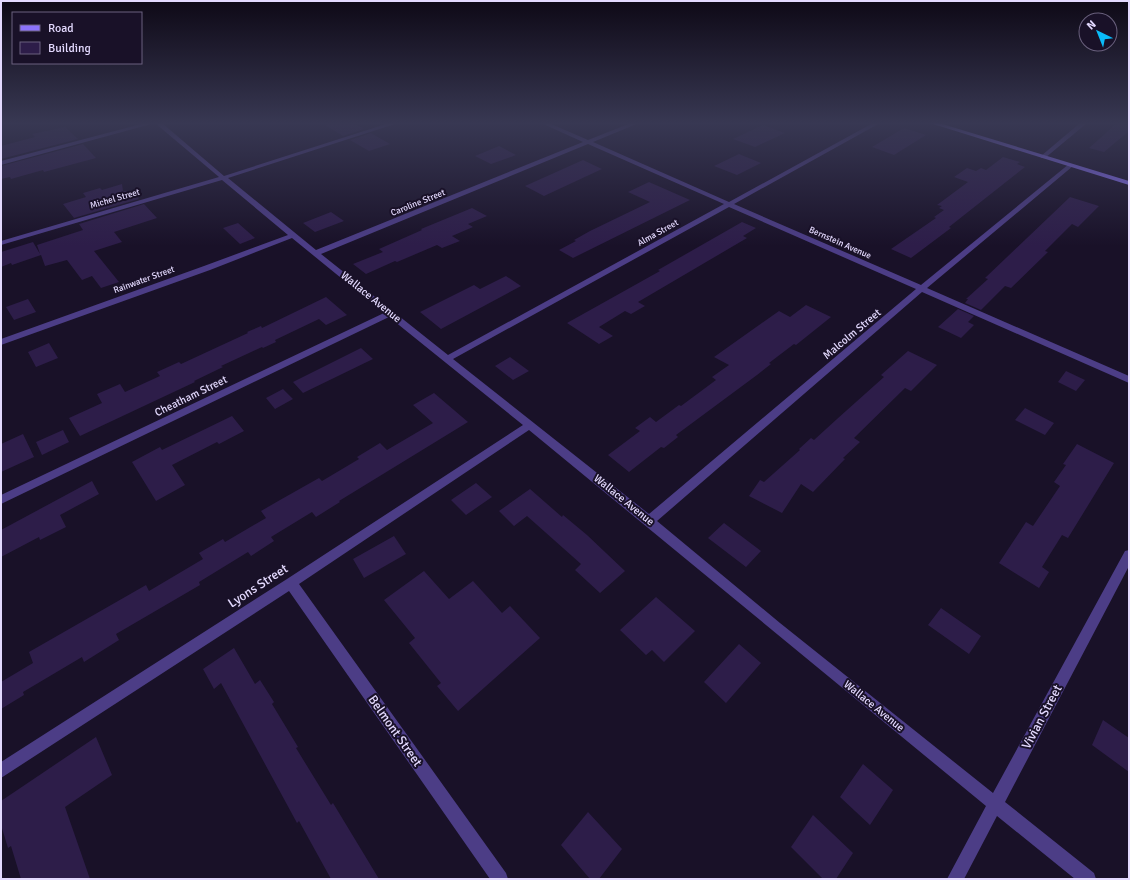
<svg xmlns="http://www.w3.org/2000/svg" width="1130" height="880" viewBox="0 0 1130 880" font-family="Signika,sans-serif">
  <rect width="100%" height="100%" fill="#191128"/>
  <path fill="#2d1d49" d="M322,123h31l11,6 -21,7z
    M1117,123l12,2v6l-25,21 -15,-4z
    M763,125l22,8 -30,14 -22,-8z
    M65,127l13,12 -77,20v-13l34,-9 -3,-3z
    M904,128l22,7 -32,20 -22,-8z
    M371,133l19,11 -21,7 -19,-11z
    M83,144l13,14 -52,14 -1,-2 -32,9 -1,-2 -9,2v-13z
    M499,146l17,9 -25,9 -16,-8z
    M739,154l22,9 -24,12 -23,-9z
    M1003,157l17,5 -3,2 8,3 -76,60 2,1 -40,30 -20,-9 45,-31 -2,-1 10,-7 -5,-2 3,-2 -5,-1 31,-23 -14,-5 13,-9 9,3 5,-3 5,2z
    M583,160l19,9 -58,27 -19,-10z
    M649,182l41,18 -117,58 -14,-8 17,-9 -2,-1 16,-9 60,-29 -22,-10z
    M122,184l1,7h8l8,8 -65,19 -11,-14 23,-7 -3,-4 17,-5 2,2z
    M1070,197l29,9 -21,21 -6,-3 -27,27 3,1 -37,36 -6,-2 -24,24 -16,-7 3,-4h-2l22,-20 -3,-1z
    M144,204l13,14 -43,14 8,10 -28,9 25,31 -18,6 -9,-12 -10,4 -15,-20 -22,6 -4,-11 -29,10 -1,-2 -10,4v-15l32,-10 7,12 -3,-9 46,-15 -4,-6z
    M472,208l15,8 -19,8 5,3 -21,9 8,5 -18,7 -5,-3 -40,17 -2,-1 -29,13 -13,-10 30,-12 -4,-3 43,-19 -1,-1z
    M331,212l13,9 -29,11 -12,-9z
    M742,222l14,6 -13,8 4,2 -109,64 7,4 -14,8 -6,-3 -26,16 14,9 -14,8 -32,-21 93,-52 -2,-1z
    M238,223l17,15 -15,6 -17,-16z
    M506,276l15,10 -80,43 -21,-17 54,-27 6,4z
    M326,297l21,18 -21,10 -7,-6 -44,21 1,2 -13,6 -1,-1 -41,19 2,1 -29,14 1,1 -115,54 -11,-18 33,-15 -5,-9 23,-10 5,8 35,-16 -3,-4 22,-10 2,2 67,-31 -1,-1 14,-6 1,2z
    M28,299l8,13 -22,8 -8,-13z
    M806,305l25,12 -35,28 -2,-1 -25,19 2,1 -14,11 -81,60 2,2 -14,11 -3,-1 -32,25 -21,-17 32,-24 -5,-3 15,-11 6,5 23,-17 2,1 35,-26 -4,-3 17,-12 -15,-8 65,-46 11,6z
    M958,309l16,7 -6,6 6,3 -13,13 -23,-11z
    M49,343l9,15 -22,9 -8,-15z
    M361,348l12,11 -70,34 -10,-11z
    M908,351l29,14 -26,26 -6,-3 -51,50 6,4 -17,16 2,1 -32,33 -12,-8 -19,29 -33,-17 11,-16 4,2 36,-32 -1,-1 12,-11 3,2 23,-21 47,-42 -3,-2z
    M510,357l19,14 -16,9 -18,-14z
    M1066,371l19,9 -9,11 -18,-9z
    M283,389l10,10 -18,10 -9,-11z
    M434,393l34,29 -129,79 1,1 -24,15 -4,-5 -41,25 3,4 -23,15 -3,-4 -49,30 1,3 -84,49 3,6 -35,22 -2,-5 -59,35 1,3 -23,14v-27l32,-19 -4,-11 117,-67 3,6 54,-32 -4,-6 24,-14 2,3 41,-24 -5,-7 19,-11 39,-22 3,3 37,-22 -2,-2 23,-14 7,7 46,-27 -20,-18z
    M1025,408l29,15 -9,12 -30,-15z
    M232,416l12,15 -25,13 -2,-2 -45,23 13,20 -29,16 -24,-39 28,-15 2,3z
    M63,430l6,12 -27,13 -6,-13z
    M23,434l11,23 -33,15v-28z
    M1077,444l37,19 -46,75 -6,-3 -20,32 7,5 -10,16 -40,-25 27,-41 7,4 27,-40 -6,-4 12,-17 -3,-1z
    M92,481l7,13 -39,21 6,12 -26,13 -1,-3 -38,20v-27z
    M476,483l16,14 -26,18 -15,-15z
    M530,489l32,28 1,-2 24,20 38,36 -25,22 -25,-23 6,-6 -54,-48 -13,10 -15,-15z
    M724,523l37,28 -15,16 -38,-29z
    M394,536l12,18 -42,24 -11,-19z
    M424,571l25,28 24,-18 29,32 8,-7 30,32 -82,73 -21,-25 4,-3 -32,-40 6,-5 -31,-38z
    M656,597l39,34 -31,31 -12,-12 -6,5 -26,-25z
    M941,608l40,28 -12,18 -41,-29z
    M739,644l22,19 -35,40 -22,-21z
    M234,648l21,36 5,-4 14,22 -2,2 26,43 -2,1 35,57 2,-2 46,76h-48l-32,-58 -2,2 -76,-140 -7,6 -11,-20z
    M1103,720l26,18v34l-37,-27z
    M96,737l16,38 -47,32 25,72h-69l-10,-33 -3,2 -7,-23v-24z
    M863,764l30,26 -23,35 -30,-28z
    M588,812l34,37 -23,30h-9l-29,-34z
    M813,815l40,38 -17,26h-13l-32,-32z"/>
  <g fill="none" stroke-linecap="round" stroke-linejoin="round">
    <path fill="#4c3d86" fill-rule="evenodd" d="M155,123h7l62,53 165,-53h9l-170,55 88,72 267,-108 -42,-19h8l39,17 43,-17h8l-46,19 136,60 144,-79h7l-146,81 187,81 148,-121h4v2l-146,122 202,88v7l-207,-91 -265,229 123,102 213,170 132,-242 4,-1v16l-124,236 89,71 2,6h-21l-78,-63 -33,63h-17l39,-73 -457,-376 -230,154 207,289 2,6h-18l-201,-288 -288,187v-16l286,-183 236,-154 -134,-108 -388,187v-9l383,-182 -92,-75 -82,32 -209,75v-6l203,-73 84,-31 -66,-55 -221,65v-4l218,-64zM588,144l136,60 -276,151 -127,-101zM729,207l187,82 -267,225 -196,-155z
      M1080,123h7l-42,35h-4v-2z"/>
    <path fill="#4c3d86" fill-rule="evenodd" d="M145,123h10l-154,42v-4z"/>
    <path fill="#8c73fb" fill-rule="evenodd" d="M930,123h9l190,58v4z"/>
  </g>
  <linearGradient id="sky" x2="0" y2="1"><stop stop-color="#0e0916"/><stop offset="0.5" stop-color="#383853"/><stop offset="1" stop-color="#383853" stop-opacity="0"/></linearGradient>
  <rect width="1130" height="246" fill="url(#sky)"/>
  <g text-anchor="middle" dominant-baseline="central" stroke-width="4" stroke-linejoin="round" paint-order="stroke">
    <g font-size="9" fill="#e3d9fe" stroke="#191128">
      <text transform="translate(115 199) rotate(-16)">Michel Street</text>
      <text transform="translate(418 203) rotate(-22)">Caroline Street</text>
      <text transform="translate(658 233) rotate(-29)">Alma Street</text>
      <text transform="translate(840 243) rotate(24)">Bernstein Avenue</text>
      <text transform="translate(144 280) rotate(-20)">Rainwater Street</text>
    </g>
    <g font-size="11" fill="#e3d9fe" stroke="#191128">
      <text transform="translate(371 297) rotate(39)">Wallace Avenue</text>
      <text transform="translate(852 334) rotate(-40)">Malcolm Street</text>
      <text transform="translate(191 396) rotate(-26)">Cheatham Street</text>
      <text transform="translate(624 500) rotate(39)">Wallace Avenue</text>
      <text transform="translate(874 706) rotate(39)">Wallace Avenue</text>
    </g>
    <g font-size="13" fill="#e3d9fe" stroke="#191128">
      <text transform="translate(258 586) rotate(-33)">Lyons Street</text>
      <text transform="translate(1042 717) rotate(-62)">Vivian Street</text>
      <text transform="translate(395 731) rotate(55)">Belmont Street</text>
    </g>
  </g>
  <rect width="1130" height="880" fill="none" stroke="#e3d9fe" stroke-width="4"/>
  <rect x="12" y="12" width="130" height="52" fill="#191128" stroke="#6a617e"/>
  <rect x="20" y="25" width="20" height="6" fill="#8c73fb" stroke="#6a617e"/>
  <text x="48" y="32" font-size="12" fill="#e3d9fe">Road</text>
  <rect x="20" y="42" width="20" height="12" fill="#2d1d49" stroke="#6a617e"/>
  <text x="48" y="52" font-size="12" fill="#e3d9fe">Building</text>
  <g transform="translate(1098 32) rotate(317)"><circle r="19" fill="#191128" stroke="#6a617e"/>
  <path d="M0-3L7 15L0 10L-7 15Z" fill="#0abbf9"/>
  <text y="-6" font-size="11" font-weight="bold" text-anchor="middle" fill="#e3d9fe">N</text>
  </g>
</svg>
